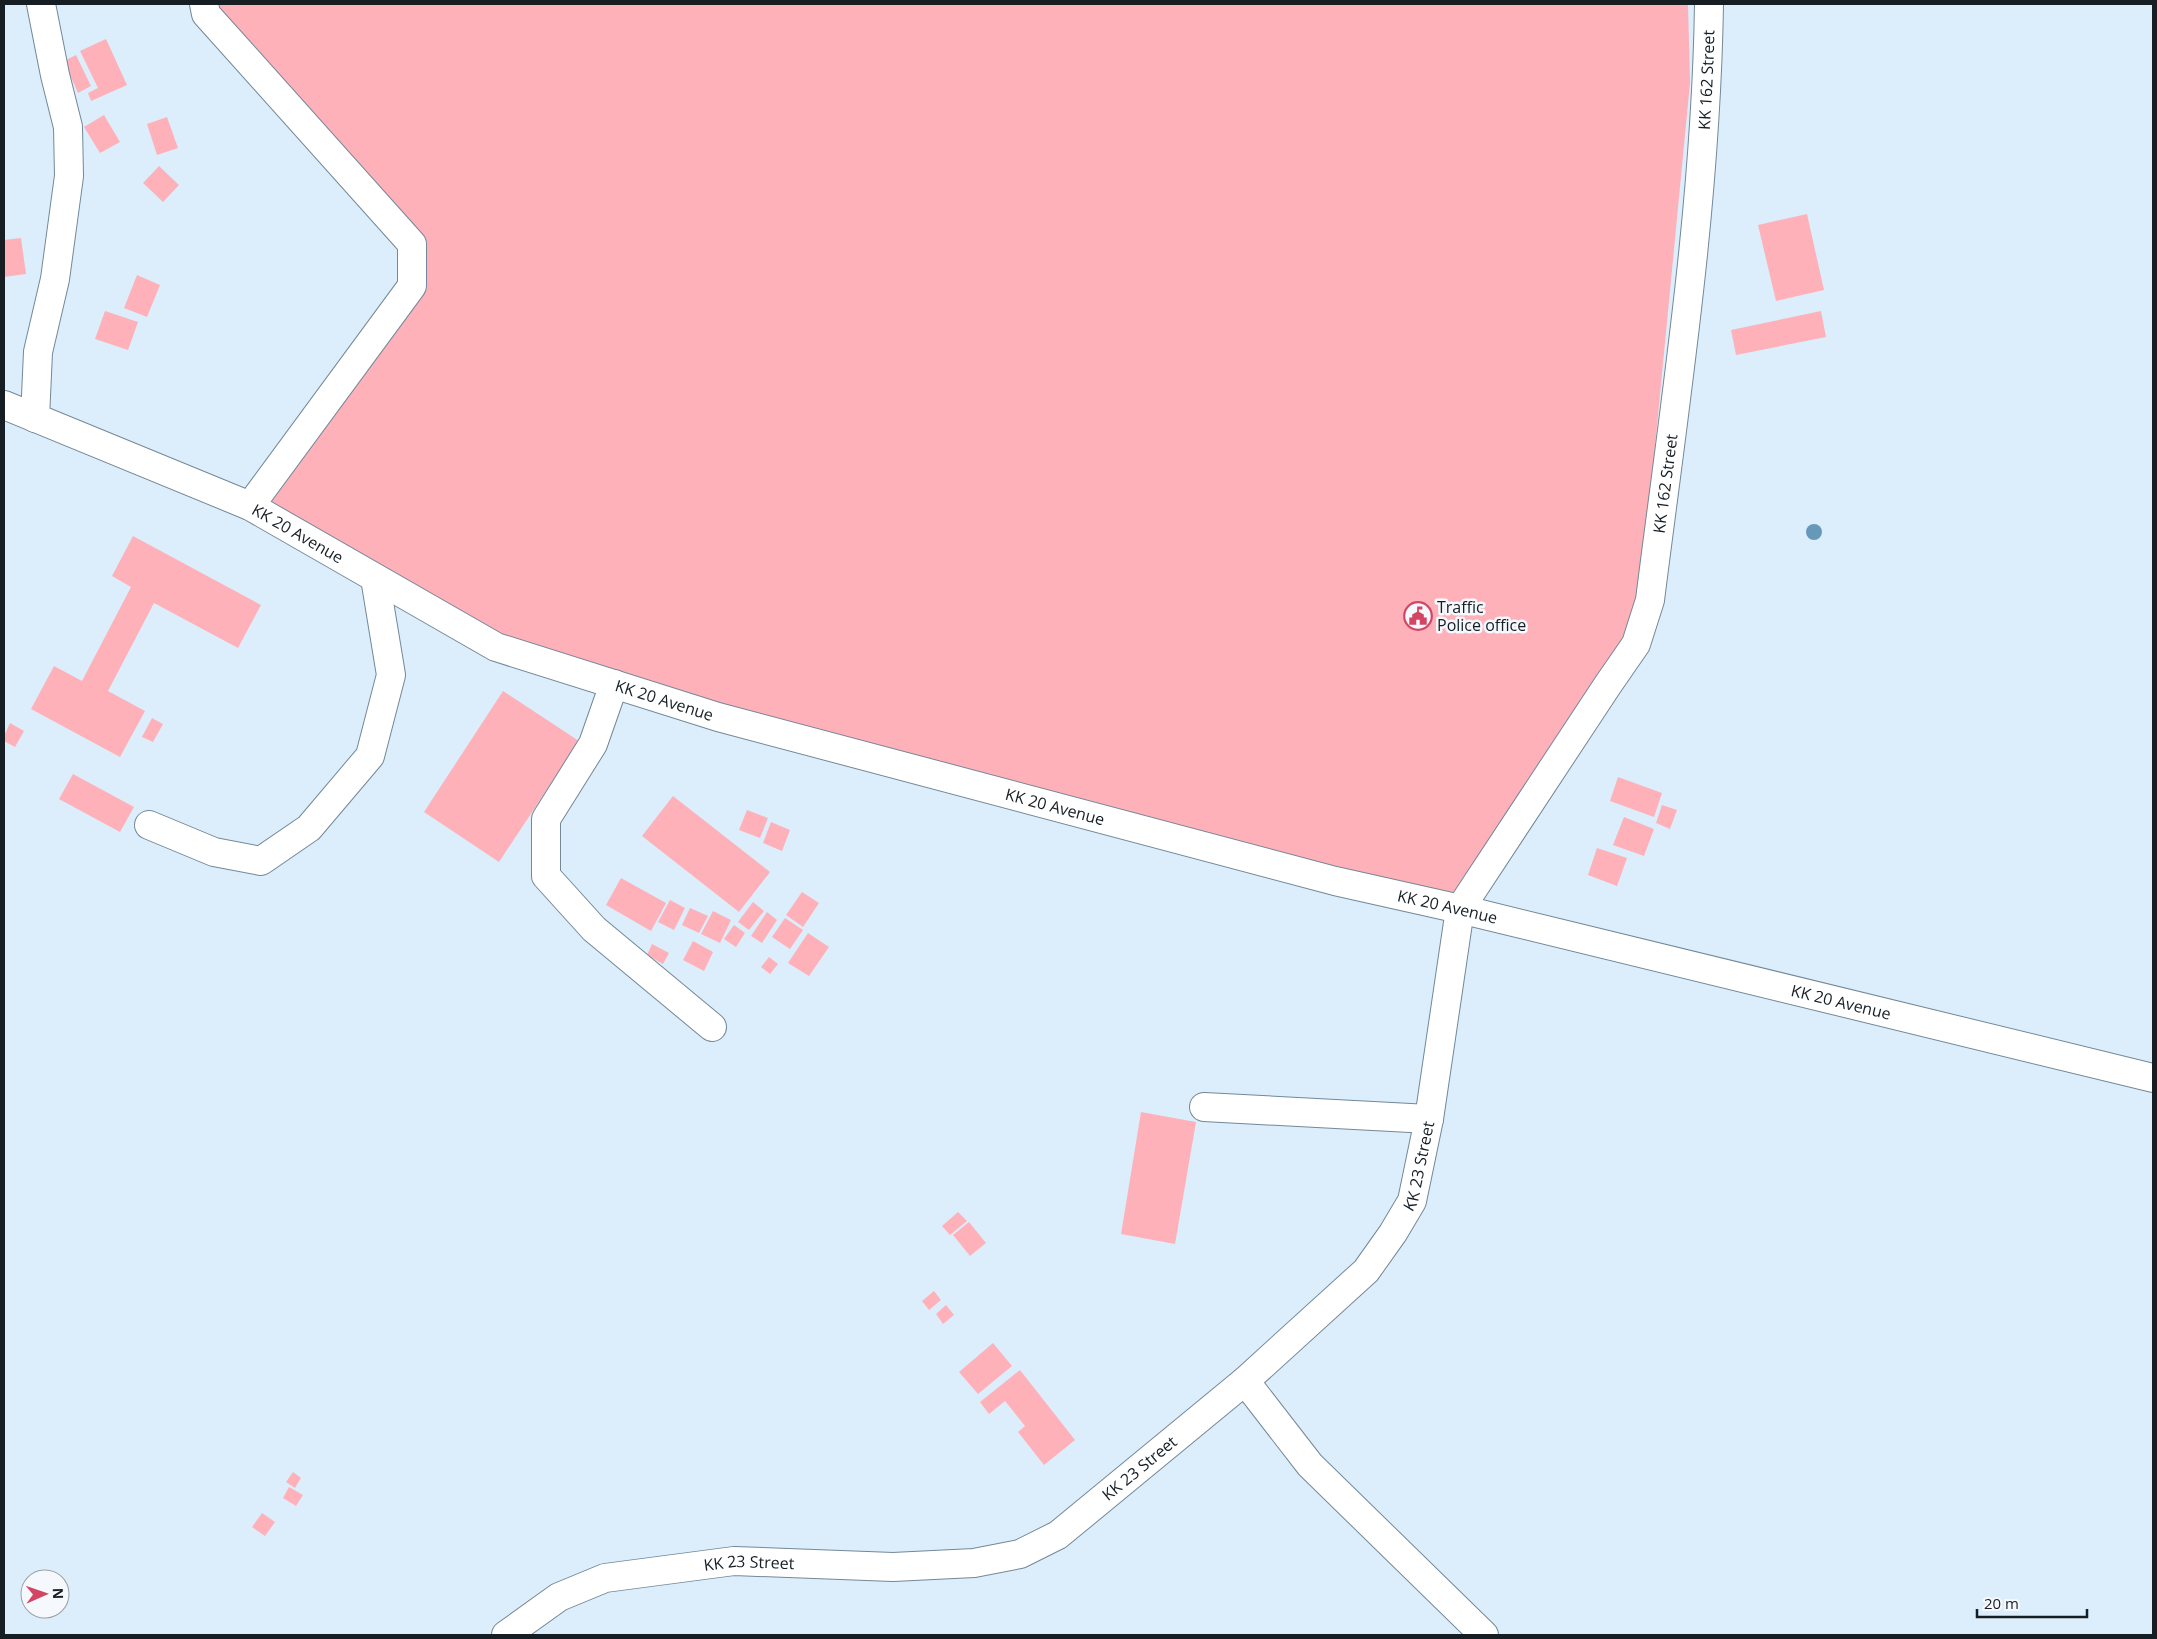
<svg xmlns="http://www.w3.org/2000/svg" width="2157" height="1639" viewBox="0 0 2157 1639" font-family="'Open Sans',sans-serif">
  <rect width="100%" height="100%" fill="#dceefc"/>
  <path fill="#ffb1b9" d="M204,4h1484l2,79 -54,561 -176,265 -964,-262 -246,-141 162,-220v-42z
    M106,39l21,46 -36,16 -3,-8 10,-5 -18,-37z
    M76,55l15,31 -13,7 -14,-32z
    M104,115l16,27 -20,11 -16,-26z
    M167,117l11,31 -21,7 -10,-31z
    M159,166l20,19 -16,17 -20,-19z
    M1807,214l17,76 -48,11 -18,-76z
    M21,238l5,36 -22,3v-37z
    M137,275l23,10 -13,32 -23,-9z
    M105,311l33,11 -10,28 -33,-11z
    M1821,311l5,26 -90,18 -5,-25z
    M133,536l128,69 -23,43 -84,-45 -46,88 37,20 -25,46 -89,-48 23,-43 28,15 49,-94 -19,-11z
    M503,691l76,50 -80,121 -75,-50z
    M152,718l11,6 -10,18 -11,-5z
    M10,723l14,8 -9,16 -11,-6v-5z
    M73,774l61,33 -14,25 -61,-33z
    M1618,777l44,16 -8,24 -44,-16z
    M673,796l97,76 -31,40 -97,-76z
    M1662,805l15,5 -7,19 -14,-6z
    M747,810l21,8 -8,20 -21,-8z
    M1624,817l30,12 -10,27 -31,-11z
    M771,822l19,8 -8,21 -19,-8z
    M1597,848l30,10 -10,28 -29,-11z
    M621,878l45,25 -15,28 -45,-26z
    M802,892l17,11 -16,24 -17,-12z
    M670,900l15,8 -11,22 -16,-8z
    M753,902l11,9 -15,19 -11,-8z
    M690,908l18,8 -9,17 -17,-8z
    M713,911l18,9 -11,23 -19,-9z
    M767,912l10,8 -15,23 -11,-7z
    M785,918l18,12 -13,19 -18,-12z
    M734,925l11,8 -9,14 -12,-8z
    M808,933l21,14 -20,29 -21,-13z
    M693,941l20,11 -9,19 -21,-11z
    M652,944l17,9 -6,11 -16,-9z
    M769,957l9,7 -8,10 -9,-7z
    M1141,1112l55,10 -21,122 -54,-10z
    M958,1212l9,9 -17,14 -8,-9z
    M969,1222l17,21 -16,13 -17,-21z
    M934,1291l7,9 -12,10 -7,-9z
    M946,1305l8,10 -11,9 -7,-10z
    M993,1343l19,23 -34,28 -19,-22z
    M1020,1370l55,70 -31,25 -26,-33 7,-6 -20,-25 -16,13 -9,-12z
    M293,1472l8,6 -6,10 -9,-6z
    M289,1487l14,8 -7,11 -13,-8z
    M262,1513l13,9 -10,14 -13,-9z"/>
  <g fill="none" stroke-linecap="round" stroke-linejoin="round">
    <defs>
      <g id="minor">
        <path d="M204,4l2,10 206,230v42l-162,220"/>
        <path d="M35,418l3,-66 17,-73 14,-103 -1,-49 -13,-52 -14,-71"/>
        <path d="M614,684l-21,60 -47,75v57l48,53 118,98"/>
        <path d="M149,825l65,27 47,9 48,-33 61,-72 21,-81 -16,-97"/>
        <path d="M1204,1107l225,12"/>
        <path d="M1245,1381l65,84 174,170"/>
        <path id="s1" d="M506,1635l53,-38 46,-19 129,-17 159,6 81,-4 46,-9 38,-19 187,-154 121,-110 27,-38 19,-32 17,-82 31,-210 147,-223 29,-42 14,-44c25,-198 56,-396 59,-596"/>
      </g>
      <g id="major">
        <path id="s2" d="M4,405l246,101 246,141 222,70 617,164 125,28 693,169"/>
      </g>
    </defs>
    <use href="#minor" stroke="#738898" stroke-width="30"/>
    <use href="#major" stroke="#738898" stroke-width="30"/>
    <use href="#minor" stroke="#fff" stroke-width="28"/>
    <use href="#major" stroke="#fff" stroke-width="28"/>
  </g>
  <circle fill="#6699b7" cx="1814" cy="532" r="8"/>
  <defs>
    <symbol id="civic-ring" viewBox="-11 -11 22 22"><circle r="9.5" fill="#f5f9fd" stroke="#d44463" stroke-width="1.5"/><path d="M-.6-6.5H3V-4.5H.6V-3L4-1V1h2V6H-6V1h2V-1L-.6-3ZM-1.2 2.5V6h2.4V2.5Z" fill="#d44463"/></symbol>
  </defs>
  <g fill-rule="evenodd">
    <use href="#civic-ring" x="1402" y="600" width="32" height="32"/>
  </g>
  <g text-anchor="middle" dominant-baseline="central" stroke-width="5" stroke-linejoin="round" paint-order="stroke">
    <g font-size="16" fill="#161e24" stroke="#f5f9fd">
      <text stroke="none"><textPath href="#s1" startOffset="2248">KK 162 Street</textPath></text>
      <text stroke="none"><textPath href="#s1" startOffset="1842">KK 162 Street</textPath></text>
      <text stroke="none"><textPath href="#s2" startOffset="321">KK 20 Avenue</textPath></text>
      <text stroke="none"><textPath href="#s2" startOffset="726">KK 20 Avenue</textPath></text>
      <text stroke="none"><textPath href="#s2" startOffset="1131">KK 20 Avenue</textPath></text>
      <text stroke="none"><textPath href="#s2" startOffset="1536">KK 20 Avenue</textPath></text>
      <text stroke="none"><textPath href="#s2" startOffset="1941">KK 20 Avenue</textPath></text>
      <text stroke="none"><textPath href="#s1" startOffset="1100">KK 23 Street</textPath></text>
      <text stroke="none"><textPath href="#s1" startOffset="680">KK 23 Street</textPath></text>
      <text stroke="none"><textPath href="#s1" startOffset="260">KK 23 Street</textPath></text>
    </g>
    <g font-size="16" fill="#161e24" stroke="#f5f9fd" text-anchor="start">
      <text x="1437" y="607">Traffic<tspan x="1437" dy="18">Police office</tspan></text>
    </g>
  </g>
  <rect width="2157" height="1639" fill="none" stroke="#161e24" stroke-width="10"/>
  <g transform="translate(45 1594) rotate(88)"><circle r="24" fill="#f5f9fd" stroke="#9ca1a6"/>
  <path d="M0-4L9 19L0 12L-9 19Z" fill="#d44463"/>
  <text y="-8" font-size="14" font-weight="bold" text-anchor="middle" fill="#161e24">N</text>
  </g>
  <path d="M1977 1609v8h110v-8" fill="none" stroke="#161e24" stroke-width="2.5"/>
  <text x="1984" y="1609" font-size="15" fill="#161e24" stroke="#f5f9fd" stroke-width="4" paint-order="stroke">20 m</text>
</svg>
